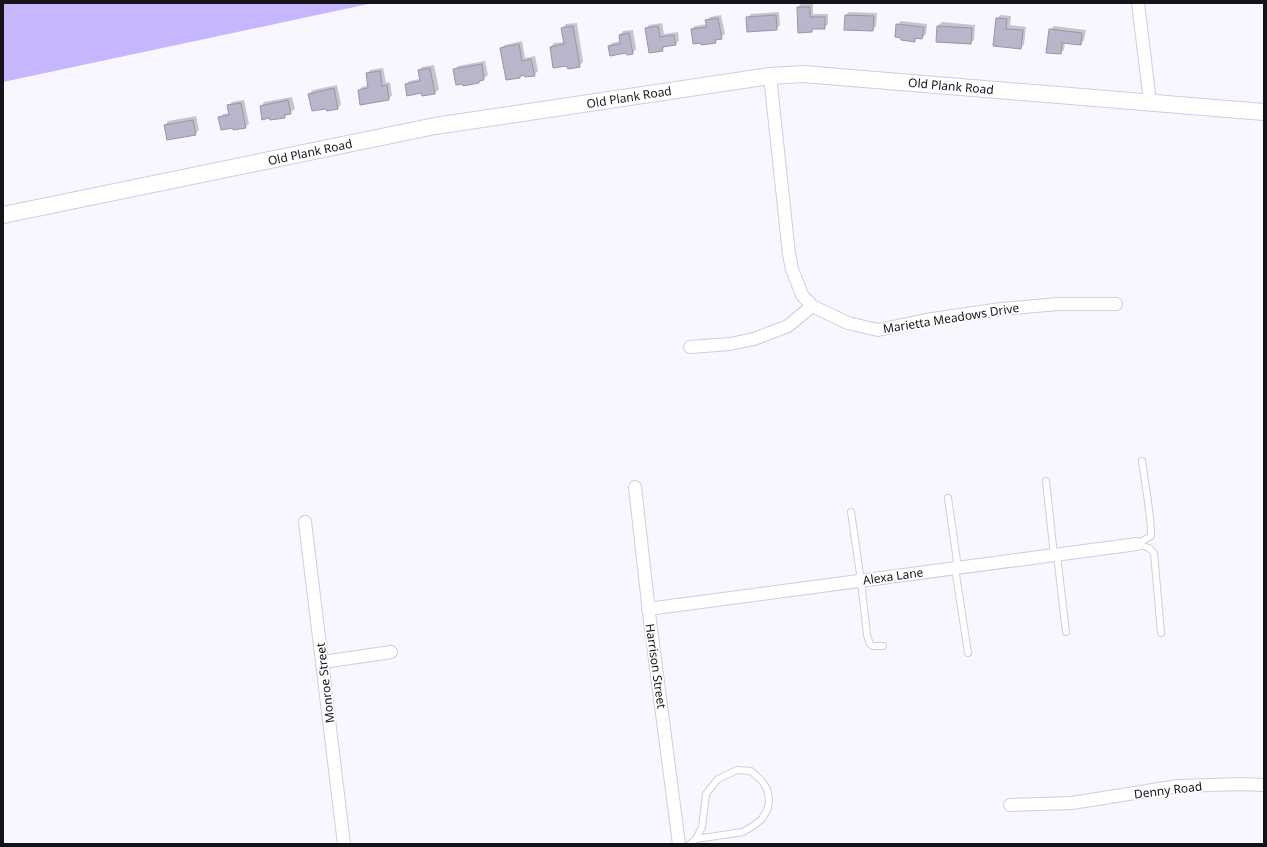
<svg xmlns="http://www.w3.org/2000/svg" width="1267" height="847" viewBox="0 0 1267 847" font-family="'Noto Sans',sans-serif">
  <rect width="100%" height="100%" fill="#f8f6ff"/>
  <path fill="#c5b6fd" d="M3,3h370l-370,79z"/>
  <path fill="#0003" d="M802,3h11v11h15v10l-4,4h-10l-3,3 -13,-24z
    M779,12l1,13 -4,4 -29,-11 4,-4z
    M849,12l28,1 -1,13 -3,4 -27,-15z
    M721,15l4,19 -10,8 -23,-13 3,-3 12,-2v-3l3,-4z
    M1001,15l10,1 -1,9 16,2 -2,17 -3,4 -24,-30z
    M901,21l26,3 -1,10 -4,4 -4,-1 -3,3 -18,-15z
    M942,22l33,3 -1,15 -4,3 -33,-2 1,-15z
    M577,23l6,39 -4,4 -28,-19 3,-4 11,-1 -3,-14 4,-4z
    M662,23l2,11 14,-2 1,9 -4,3 -9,2 -4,4 -16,-21 3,-4z
    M1054,26l32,4 -2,10 -3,4 -16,-2 -1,8 -4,3 -10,-23z
    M633,30l3,19 -3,4 -24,-7 3,-3 9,-2 -1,-6 3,-4z
    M522,41l3,17 10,-2 3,15 -4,4 -9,-1 -5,3 -19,-29 4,-3z
    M485,61l3,14 -10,8 -24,-13 4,-4z
    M434,65l5,24 -4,4 -12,2 -1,-3 -16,-7 3,-4 11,-2 -1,-8 3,-4z
    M383,68l3,15 4,-1 2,13 -3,4 -30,-9 3,-3 7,-2 -2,-11 3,-4z
    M337,85l4,19 -3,4 -29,-14 4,-4z
    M292,97l3,12 -11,8 -23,-11 3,-4z
    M244,100l5,24 -4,3h-12l-13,-9 3,-4 7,-1 -2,-7 4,-4z
    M196,116l3,14 -4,4 -30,-9 3,-4z"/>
  <path fill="#b9b5ca" stroke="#9995a9" d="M797,7h13v10h15v12h-13v3l-14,1z
    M776,15l1,15 -30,2 -1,-15z
    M845,15l29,1 -1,15 -29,-1z
    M718,18l4,21 -7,1 1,3 -15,2v-2l-8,1 -2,-15 16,-2 -2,-7z
    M996,18l11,1 -1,10 17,1 -2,19 -28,-3z
    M896,24l28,3 -2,12 -7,-1v4l-14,-2v-2l-6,-1z
    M573,26l7,41 -12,2 -2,-3 -13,2 -3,-21 14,-3 -3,-16z
    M658,26l2,11 14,-2 2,10 -14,2 1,4 -14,2 -4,-25z
    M937,26l35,2 -1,16 -35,-2z
    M1049,29l33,4 -1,12 -19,-2 -1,11 -15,-1z
    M629,33l4,21 -6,1 -1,-2 -16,3 -2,-10 12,-2 -1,-9z
    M519,44l3,17 9,-2 4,17 -10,1 -1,-2 -4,1v2l-14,2 -6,-32z
    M482,64l2,16 -5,1v2l-16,3 -1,-2 -6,1 -3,-16z
    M430,68l5,26 -13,2 -1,-3 -14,3 -2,-12 15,-3 -2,-11z
    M380,71l2,15 5,-1 2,15 -29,5 -2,-15 10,-2 -2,-15z
    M334,88l4,21 -11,2 -2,-2 -13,2 -4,-17z
    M288,100l3,14 -7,1 1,3 -15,2 -1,-2 -7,2 -2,-14z
    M241,103l5,25 -13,2v-2l-12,2 -3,-13 11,-2 -2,-10z
    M193,120l3,15 -29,5 -3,-15z"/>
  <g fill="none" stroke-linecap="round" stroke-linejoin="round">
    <defs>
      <path id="lane" d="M1046,481l8,74
        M948,498l10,70
        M851,512l10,69 6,54 3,9 3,2h10
        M1137,544l12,4 5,5 7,80
        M1137,544l14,-8c0,-25 -6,-50 -9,-75
        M1057,555l9,77
        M955,568l13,85
        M690,844l6,-5 6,-12 4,-33 12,-15 19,-9 14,1 11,10 5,8 2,11 -1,8 -6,11 -9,7 -10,6 -47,7"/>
      <path id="street" d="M1138,3l12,99
        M770,76l19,178 3,15 10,26 10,11 36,17 30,7 48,-10 75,-11 57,-5h58
        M690,347l40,-3 24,-5 34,-13 24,-20
        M635,487l15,134 29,223
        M305,522l39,322
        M648,609l489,-65
        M323,662l68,-10
        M1010,805l62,-2 106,-17 64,-2 22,1"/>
      <path id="secondary" d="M3,215l432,-89 335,-50 33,-2 461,38"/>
    </defs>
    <use href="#lane" stroke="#d0cce1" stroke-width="8"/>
    <use href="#street" stroke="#d0cce1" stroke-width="14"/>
    <use href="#secondary" stroke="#d0cce1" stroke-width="18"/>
    <use href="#lane" stroke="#fff" stroke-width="6"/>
    <use href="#street" stroke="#fff" stroke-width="12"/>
    <use href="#secondary" stroke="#fff" stroke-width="16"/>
  </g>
  <g text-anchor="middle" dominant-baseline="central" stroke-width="3.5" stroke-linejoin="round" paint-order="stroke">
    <g font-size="12" fill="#15131a" stroke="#fff">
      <text transform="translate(951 86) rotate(5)">Old Plank Road</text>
      <text transform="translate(629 97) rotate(-9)">Old Plank Road</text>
      <text transform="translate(310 152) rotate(-12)">Old Plank Road</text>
      <text transform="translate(951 318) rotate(-9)">Marietta Meadows Drive</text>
      <text transform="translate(893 576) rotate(-8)">Alexa Lane</text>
      <text transform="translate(656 666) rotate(82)">Harrison Street</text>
      <text transform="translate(325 683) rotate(-97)">Monroe Street</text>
      <text transform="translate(1168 790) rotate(-7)">Denny Road</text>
    </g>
  </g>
  <rect width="1267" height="847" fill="none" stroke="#15131a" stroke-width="8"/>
</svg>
